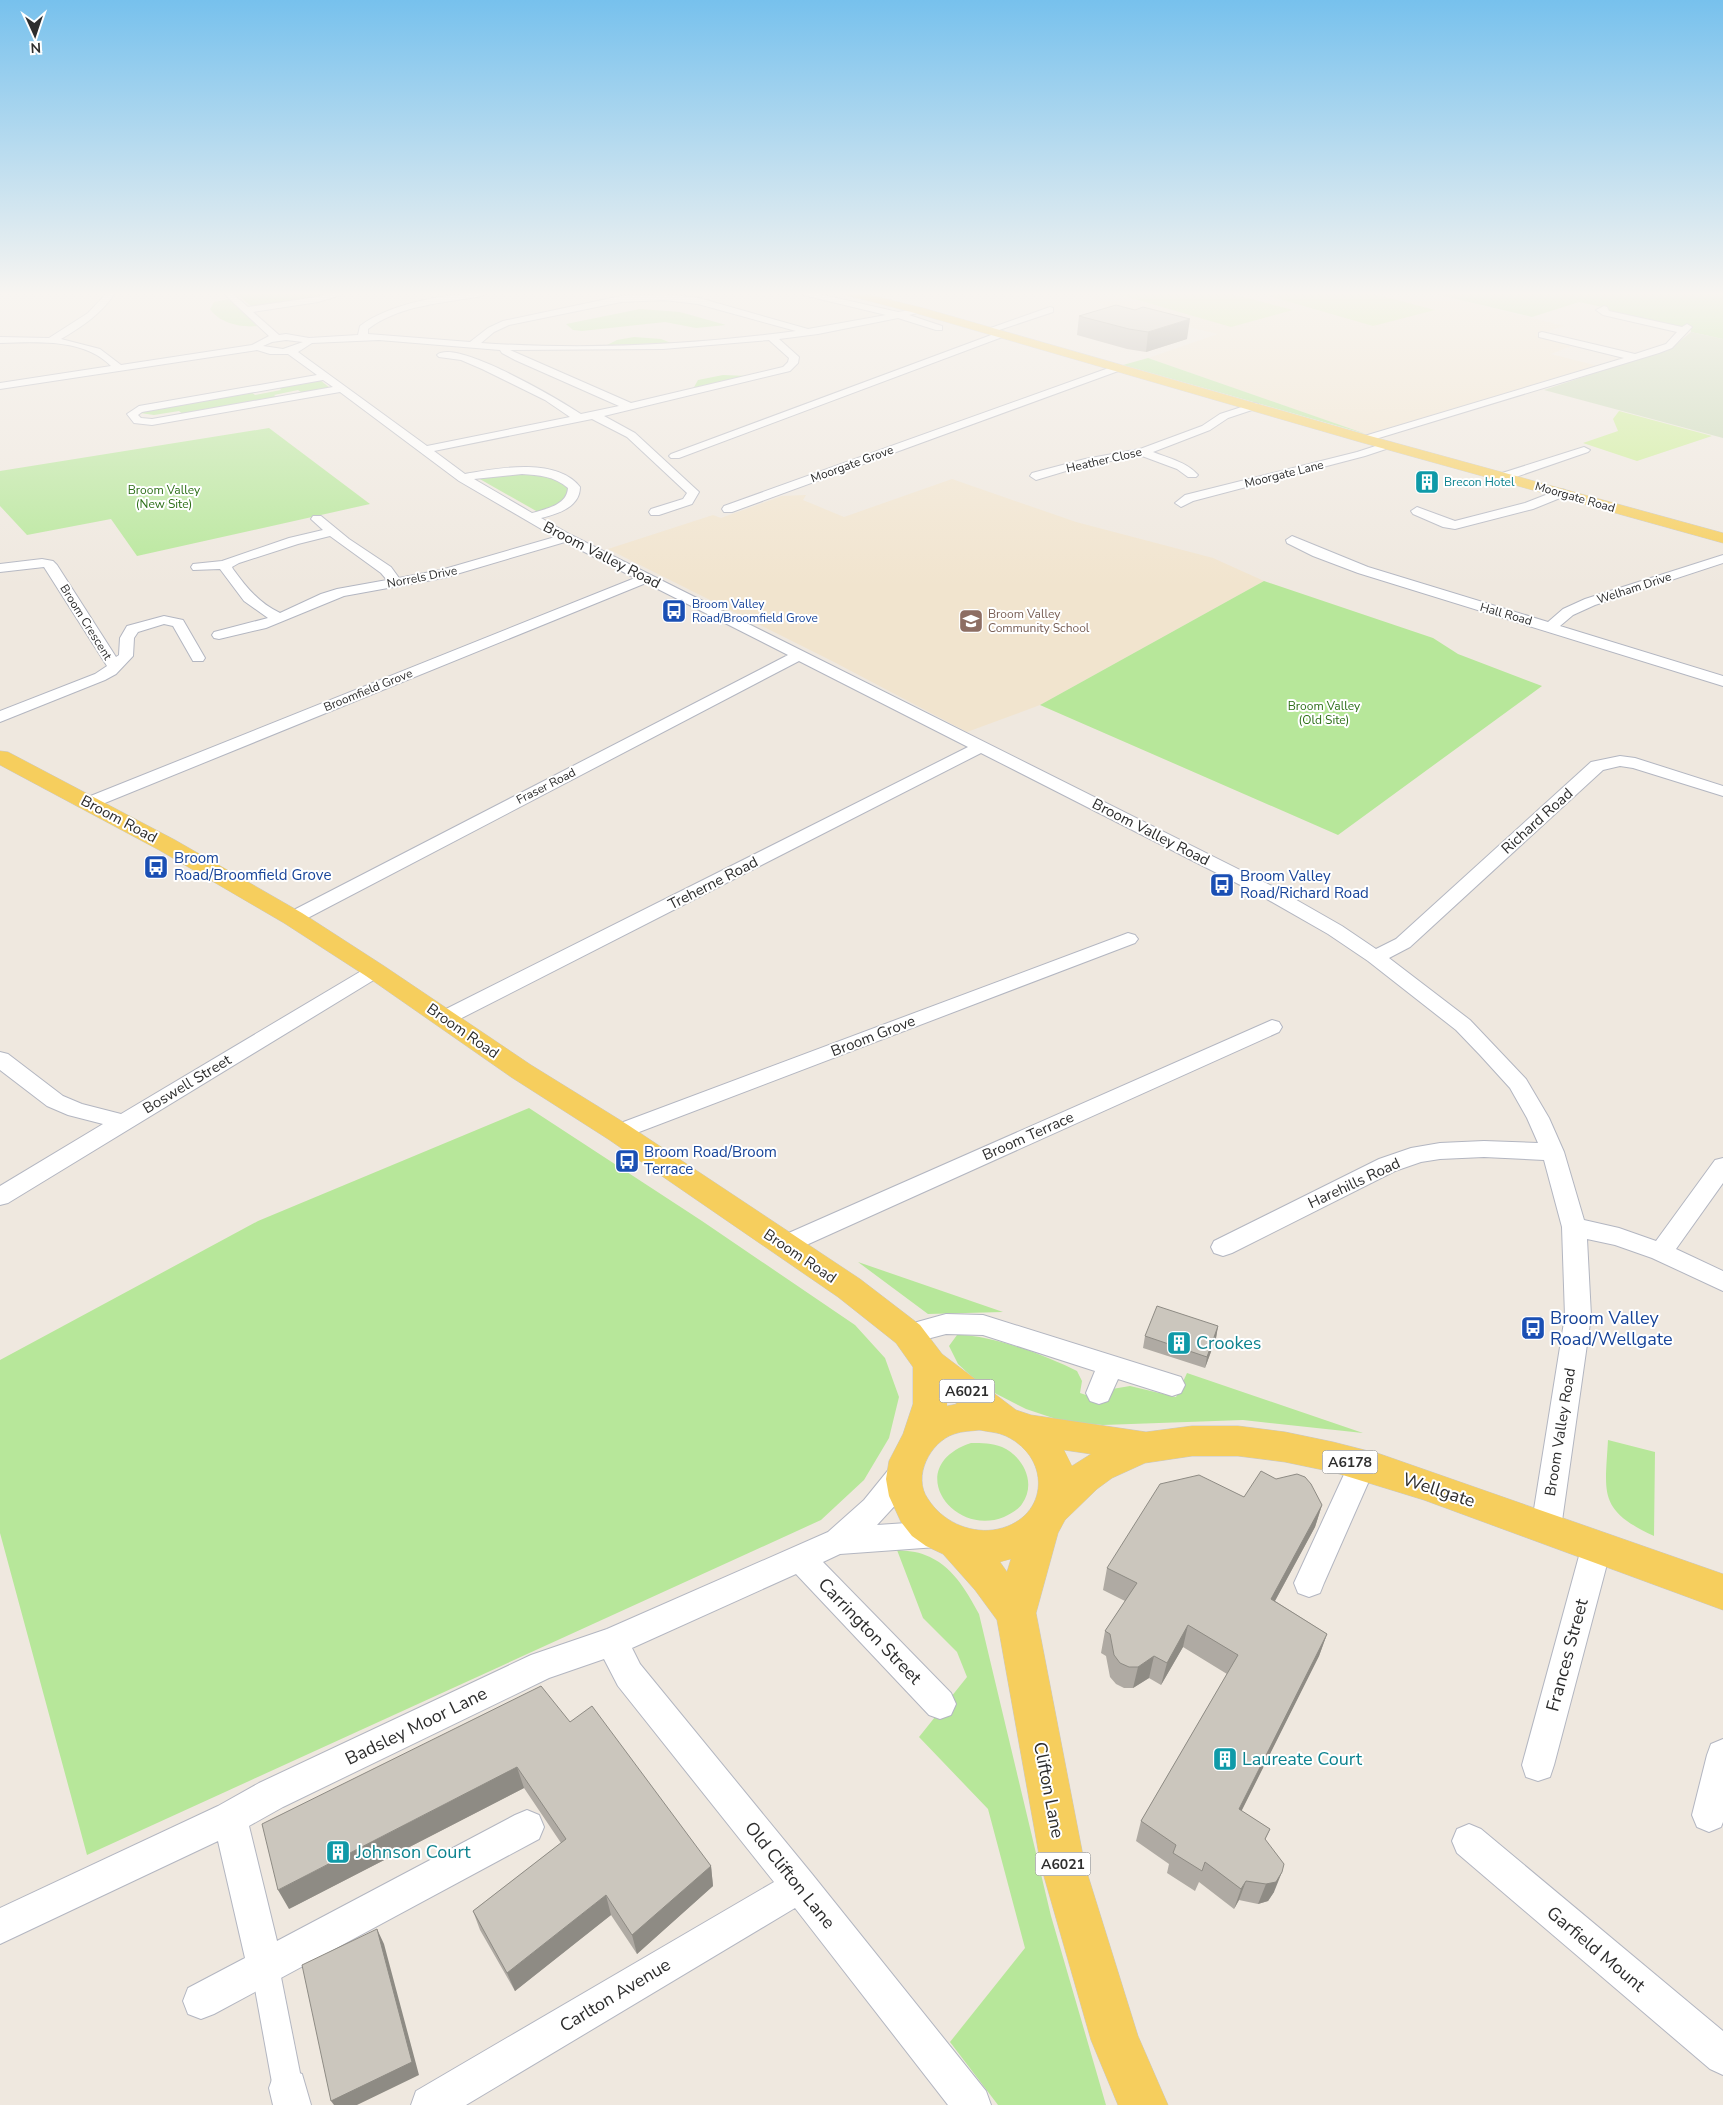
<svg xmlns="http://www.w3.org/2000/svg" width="1723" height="2105" viewBox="0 0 1723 2105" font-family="'Nunito Sans',sans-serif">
  <rect width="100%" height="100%" fill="#efe8df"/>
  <path fill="#f1e4ce" d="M1057,293h374l133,33 -28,9 38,10 -23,9 47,12 -143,44 -89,24 -218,-76 70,-24 -81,-19 -23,-3 -23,-15 -28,-1z
    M952,479l124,43 137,36 51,23 -224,124 -73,27 -133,-70 -226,-113 105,-34 8,3 61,-22 24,-1 -3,5 41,17z"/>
  <path fill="#b7e79a" d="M235,293h98l-14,4 -61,10 -7,-1z
    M1431,293h292v46l-32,-7v-4h-9l-74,-16 -1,-4 -28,-6 -47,15z
    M229,299l28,27c-15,2 -38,-3 -47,-17l4,-7z
    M640,309l40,3 46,13 -30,3 -31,-6 -83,9 -9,-1 -7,-6z
    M634,337l27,2 10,4 -64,2 10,-5z
    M1148,358l218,76 -243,-69z
    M723,375l25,1 -55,13 5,-9z
    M320,380l10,8 -26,6 -6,-4 -24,5 4,3 -94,17 -5,-4 -25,4 -14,-2 2,-2 108,-20 5,4 26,-5 -3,-4z
    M269,428l101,76 -233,52 -26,-37 -84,16 -27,-29v-35z
    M519,473l36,5 15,10 -8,14 -24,10 -60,-34z
    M1264,581l169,57 25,16 84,32 -204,149 -298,-130z
    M529,1108l173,113 153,104 30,33 14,39 -10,41 -25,42 -43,40 -734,335 -87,-322v-173l258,-139z
    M858,1262l145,50 -75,2z
    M957,1335c33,-1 90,21 120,36l5,10 -2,12 24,8 8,-12 18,-3 46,11 11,-24 176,60 -120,-13 -140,5 -38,-3 -39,-13 -43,-22 -25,-23 -9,-18z
    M1608,1440l47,12 -1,84c-56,-26 -49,-42 -46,-96z
    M971,1443c11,0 21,0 31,4 21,9 35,36 20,57 -4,6 -12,10 -18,13 -52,21 -102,-51 -33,-74z
    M897,1550c9,1 20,1 28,5 27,10 41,35 54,59l72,302 55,189h-108l-48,-63 75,-94 -37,-139 -69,-72 48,-60 -10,-25 -34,-34z"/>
  <path fill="#c8d9b6" d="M1691,332l32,7v99l-179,-48 129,-43z"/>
  <path fill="#ccee96" d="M1121,293h107l65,17 -62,17 -114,-33z
    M1259,293h111l65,17 -62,16z
    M1619,411l93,25 -75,25 -54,-18 35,-12 -5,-12z"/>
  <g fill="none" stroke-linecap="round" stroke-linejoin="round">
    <defs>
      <path id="pedestrian" d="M265,1953l10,4 4,10 24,121 -5,10 -10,5 -10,-5 -5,-10 -22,-121 4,-10z"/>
      <path id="minor" d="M107,293h8c-14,21 -32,33 -54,46l39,10 21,16 131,-20 17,-9 -46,-43h9l16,14 69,-10 13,-4h12l-1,2 -23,7 -65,10 26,23 7,-1 23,4 49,-3 2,-9c30,-23 88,-33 126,-33l-4,3c-38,7 -83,9 -114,33v5l102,8 18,-14 15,-7 118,-25 43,-2 35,4 109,31 78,-14 -83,-20 -1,-2h13l83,19 24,-4v4l-13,3 33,11v4h-6l-38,-12 -80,16 -39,5 20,18 -1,6 -8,8 -186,45 31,17 64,59 -7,12 -33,11h-8l-2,-3 2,-3 32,-10 4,-6 -60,-56 -35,-18 -158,32 31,23c33,-6 92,-17 115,13 0,20 -22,27 -39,31l30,17 701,351 70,40 34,23 20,-10 195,-177 29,-6 15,2 88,28v10l-90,-28 -13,-2 -17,4 -193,177 -21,11 81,62 56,59 23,39 15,34 20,68 35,8 37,13 59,-81 8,-2v25l-47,66 47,22v20l-71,-33 -37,-13 -28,-6 4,77 -30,212 -5,9 -10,4 -10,-4 -5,-9 34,-212 -3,-89 -18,-67 -60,-3 -44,2 -19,3 -26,9 -163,82 -9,3 -9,-3 -3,-6 3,-6 165,-82 32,-11 29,-5 44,-2 54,2 -11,-25 -17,-30 -30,-33 -24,-25 -88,-69 -40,-27 -70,-40 -277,-141 -529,270 -7,1 -7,-1 -3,-5 3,-5 530,-266 -169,-86 -499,261 -7,2 -7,-2 -3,-4 3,-4 502,-259 -142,-72 -551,224 -6,1 -6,-1 -3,-4 3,-4 552,-221 -70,-36 -122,36 -99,18 -78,32 -47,11 -5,-1 -2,-3 2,-3 54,-14 -24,-17 -24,-32 -27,1 -2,-3 2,-3 29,-3 67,-23 34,-8 -12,-11 2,-3h8l28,23 42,28 8,11 42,-8 114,-33 -96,-56 -119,-89 -188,33 -18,-2 -7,-9 12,-8 178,-31 -29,-21h-18l-13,-4 -257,39v-6l111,-17c-27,-28 -75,-24 -111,-23v-6l49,1 39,-25zM664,300l34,4 98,27c-103,14 -211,19 -315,12l13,-11 15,-7 112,-23zM286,340l17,2 -20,7 -20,-3 9,-4zM379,340l121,10 2,3 13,7 104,46 -38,8c-20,-13 -125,-76 -144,-59l2,2 22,3 21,9 63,31 25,17 -143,29 -129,-94 14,-9zM769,340l20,18 -1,4 -5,5 -152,36 -121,-53 153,-1zM323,380l10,7 -181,32 -11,-1 -3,-3 4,-3zM522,474c17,1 32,2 46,14 -1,17 -22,21 -36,25l-58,-34zM330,536l51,37 6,7 -50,9 -16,5 -41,19c-21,-10 -34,-26 -47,-44l-1,-2 7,-4 59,-19z
        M1604,306l3,1 2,4 73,16 5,-3 5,3 -20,21 -13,5 -290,88 -4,1 -6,-3 2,-2 263,-79 -85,-21v-4l3,-1 93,22 31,-10 11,-12 -74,-17 -7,-5z
        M1050,307l3,1v4l-60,20h-6l-2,-2z
        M1002,331l3,1v4l-326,122h-8l-2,-2 2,-2z
        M1117,365l4,1v4l-389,142h-8l-2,-3 2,-3z
        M1254,403l4,1 1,2 -1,2 -30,10 -18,12 -57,22c15,6 34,10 45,23l-2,2h-8l-11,-8 -35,-13 -56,9 -50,15 -6,-4 2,-3 53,-14 55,-10 62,-23 18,-12z
        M1388,442l4,1 2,2 -2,2 -27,9 -172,45 -12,6 -6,-4 10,-8 172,-43z
        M1584,447l6,3 -2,2 -81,28 -4,1 -6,-4 2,-3z
        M1561,489l4,1 2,3 -2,3 -32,13 -78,20 -12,-2 -30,-13 -2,-3 6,-4 38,14 70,-18z
        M1292,536l76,31 180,55 15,-13 22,-10 138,-44v8l-128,42 -22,10 -13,11 163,50v10l-365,-113 -45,-17 -26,-13 -1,-3z
        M42,559l11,2 4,4 59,92 3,-2 1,-17 7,-12 37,-10 19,4 22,38 -2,3h-10l-20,-35 -9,-2 -26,8 -4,6 -1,18 -17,18 -11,6 -105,42v-11l95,-37 12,-8 -63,-99 -44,5v-8z
        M1128,933l7,2 3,4 -3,4 -509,194 -8,3 -8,-3 -3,-5 3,-5z
        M375,965l7,2 3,4 -3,4 -374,228 -8,2v-19l103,-62 -35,-9 -21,-9 -47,-36v-18l8,2 55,42 19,8 39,10 247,-147z
        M1272,1020l7,2 3,5 -3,5 -486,219 -9,3 -9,-3 -3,-6 3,-6z
        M946,1314l37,1 198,62 4,8 -4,8 -9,3 -54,-17 -10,22 -9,3 -9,-3 -4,-8 9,-22 -112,-36 -37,-1 -38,10 -9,-3 -4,-7 4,-7z
        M1362,1453l10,4 4,8 -52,118 -4,10 -11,4 -11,-4 -4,-10 58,-126z
        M904,1459l10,4 4,8 -18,29 -23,25 60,-4 10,4 5,9 -5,9 -10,4 -97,7 -17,8 128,131 5,11 -5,11 -11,4 -11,-4 -133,-141 -164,74 8,16 172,210 174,217 5,14h-43l-153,-197 -329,197h-55l5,-14 358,-209 -156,-196 -14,-27 -55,19 -266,129 -34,19 28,115 238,-126 12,-5 12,5 5,12 -5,12 -325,175 -13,5 -13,-5 -5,-13 5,-13 57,-30 -27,-117 -218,103v-36l218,-102 41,-23 272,-128 76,-26 221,-97 36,-32 30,-37z
        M1597,1532l10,4 5,9 -58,220 -4,12 -12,4 -12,-4 -4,-12 60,-220 5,-9z
        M1723,1739v83l-2,5 -12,5 -12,-5 -5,-12 15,-60 4,-11z
        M1469,1824l12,5 242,202v44l-13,-6 -253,-216 -5,-12 5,-12z
        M288,2069l14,5 9,31h-38l-4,-17 5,-14z"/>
      <path id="primary" d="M844,293h18l61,15 447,128 353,97v10l-363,-101 -445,-129 -69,-18z
        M0,751l8,1 167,88 127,73 82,53 147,99 97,60 232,154 60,46 22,29 74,56 15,5 115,17 46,-6h46l47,6 48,10 47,12 343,120v36l-299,-110 -91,-28 -48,-10 -47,-6h-46l-47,7 -33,15 -15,11 -32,31 -7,13 -22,80 49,253 53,170 30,69h-50l-27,-65 -50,-174 -44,-246 -22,-30 -32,-36 -17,-8 -14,-10 -11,-14 -12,-26 -3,-17 3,-18 14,-27 10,-30v-37l-17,-24 -58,-46 -230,-158 -97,-62 -145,-101 -82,-53 -125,-73 -159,-85zM947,1396l10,8 -10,2zM980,1430c8,2 18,2 26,6 48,23 42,86 -13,94 -25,3 -51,-9 -65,-31 -16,-22 2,-57 26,-65 8,-3 18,-3 26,-4zM1064,1450l27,4 -19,12zM1011,1559l-4,13 -7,-10z"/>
    </defs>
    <use href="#pedestrian" stroke="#b3b6c1" stroke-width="2"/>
    <use href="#minor" stroke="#b3b6c1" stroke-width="2"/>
    <use href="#primary" stroke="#c8c8c8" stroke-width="1"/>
    <use href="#pedestrian" fill="#fff" fill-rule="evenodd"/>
    <use href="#minor" fill="#fff" fill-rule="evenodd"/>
    <use href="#primary" fill="#f6ce5d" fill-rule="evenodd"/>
  </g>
  <path fill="#afaaa3" d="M1079,316l108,23 -41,13 -19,-3 -50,-14z
    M1218,1326l-2,12 -11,30 -62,-20 2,-12z
    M1244,1497l78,8 -7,22 -40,74 52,33 -8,22 -78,155 29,18 -5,11 9,52 -6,9 -10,3 -19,-4 -5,9 -35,-27 -4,9 -28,-18 2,-9 -33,-23 5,-20 86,-147 -44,-27 -22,38 -12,-7 -16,10h-9l-8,-4 -6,-7 -4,-21 -5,-3 4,-22 20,-30 -22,-11 4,-22z
    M570,1722l141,144 2,20 -76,68 -26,-39 -96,76 -35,-61 -7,-19 88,-68 -37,-55 -235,121z"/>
  <path fill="#8e8b84" d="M1190,319l-3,20 -41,13 2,-20z
    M1218,1326l-2,12 -11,30 2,-11z
    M1322,1505l-7,22 -51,94 7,-22z
    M1188,1625l-5,22 -22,38 6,-22z
    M1327,1634l-8,22 -87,174 7,-21z
    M1154,1656l-5,22 -16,10 5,-21z
    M517,1767l7,21 -235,121 -11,-19z
    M711,1866l2,20 -76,68 -5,-19z
    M1282,1872l-8,20 -6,9 -10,3 8,-20z
    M1246,1881l-7,19 -5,9 7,-20z
    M606,1895l5,20 -96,76 -8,-18z
    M377,1929l7,15 35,131 -62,30h-23l-3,-4z"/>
  <path fill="#cbc6bd" stroke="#8e8b84" d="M1116,305l19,5 8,-3 47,12 -42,13 -19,-3 -50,-13z
    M1157,1306l61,20 -11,31 -62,-21z
    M1261,1471l15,8 21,-5 8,3 6,7 11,21 -51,94 56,35 -88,175 31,20 -5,10 19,25 -2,8 -6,10 -10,2 -20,-3 -5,8 -36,-27 -3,9 -29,-18 3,-8 -35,-24 97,-166 -50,-30 -21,38 -13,-7 -16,11h-9l-9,-4 -6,-8 -4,-21 -5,-3 32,-48 -30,-15 53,-84 39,-9 45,22z
    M541,1686l29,36 22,-16 119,160 -79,69 -26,-40 -99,78 -34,-62 93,-72 -49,-72 -239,123 -16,-66z
    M377,1929l35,133 -81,39 -29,-136z"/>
  <linearGradient id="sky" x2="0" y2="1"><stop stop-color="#77c1ed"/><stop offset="0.5" stop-color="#f8f5f1"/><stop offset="1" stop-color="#f8f5f1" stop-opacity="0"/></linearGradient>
  <rect width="1723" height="587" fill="url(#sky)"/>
  <defs>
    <symbol id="building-square" viewBox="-11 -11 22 22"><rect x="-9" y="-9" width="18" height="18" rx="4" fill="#0f9aa8" stroke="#fff"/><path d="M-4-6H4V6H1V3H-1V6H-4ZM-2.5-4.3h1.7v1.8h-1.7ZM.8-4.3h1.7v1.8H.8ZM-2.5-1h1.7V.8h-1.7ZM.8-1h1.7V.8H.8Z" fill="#fff"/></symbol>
    <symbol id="bus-square" viewBox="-11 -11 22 22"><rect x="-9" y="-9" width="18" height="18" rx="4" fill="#1a4fb4" stroke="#fff"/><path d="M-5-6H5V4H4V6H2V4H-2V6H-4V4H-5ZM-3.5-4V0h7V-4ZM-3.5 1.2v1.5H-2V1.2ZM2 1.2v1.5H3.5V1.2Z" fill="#fff"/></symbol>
    <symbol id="school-square" viewBox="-11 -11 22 22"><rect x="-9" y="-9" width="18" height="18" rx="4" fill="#8d6e63" stroke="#fff"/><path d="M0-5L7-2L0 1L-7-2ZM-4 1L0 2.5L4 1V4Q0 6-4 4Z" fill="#fff"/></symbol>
  </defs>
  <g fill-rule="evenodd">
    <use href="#building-square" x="1413" y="468" width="28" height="28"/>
    <use href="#bus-square" x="660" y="597" width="28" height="28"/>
    <use href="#school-square" x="957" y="607" width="28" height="28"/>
    <use href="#bus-square" x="142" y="853" width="28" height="28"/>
    <use href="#bus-square" x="1208" y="871" width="28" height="28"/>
    <use href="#bus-square" x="613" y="1147" width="28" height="28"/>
    <use href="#bus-square" x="1519" y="1314" width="28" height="28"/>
    <use href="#building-square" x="1165" y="1329" width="28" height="28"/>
    <use href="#building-square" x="1211" y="1745" width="28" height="28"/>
    <use href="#building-square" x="324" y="1838" width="28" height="28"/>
  </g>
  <g text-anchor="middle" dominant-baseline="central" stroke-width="4" stroke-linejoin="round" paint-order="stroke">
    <g font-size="12" fill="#2d2d2d" stroke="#fff">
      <text transform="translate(1104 460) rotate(-13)">Heather Close</text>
      <text transform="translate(852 464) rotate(-20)">Moorgate Grove</text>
      <text transform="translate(1284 474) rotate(-14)">Moorgate Lane</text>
      <text transform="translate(1575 497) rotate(16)">Moorgate Road</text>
      <text transform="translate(422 577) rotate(-11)">Norrels Drive</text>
      <text transform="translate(1634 588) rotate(-18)">Welham Drive</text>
      <text transform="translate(1506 614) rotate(16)">Hall Road</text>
      <text transform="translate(86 622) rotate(58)">Broom Crescent</text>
      <text transform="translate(368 690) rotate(-22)">Broomfield Grove</text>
      <text transform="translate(546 786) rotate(-27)">Fraser Road</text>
    </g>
    <g font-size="12" fill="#0d838f" stroke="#fff" text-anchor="start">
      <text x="1444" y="482">Brecon Hotel</text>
    </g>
    <g font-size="12" fill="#2d6f18" stroke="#fff">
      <text x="164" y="490">Broom Valley<tspan x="164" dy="14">(New Site)</tspan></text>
      <text x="1324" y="706">Broom Valley<tspan x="1324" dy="14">(Old Site)</tspan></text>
    </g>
    <g font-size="12" fill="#164399" stroke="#fff" text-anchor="start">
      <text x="692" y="604">Broom Valley<tspan x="692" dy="14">Road/Broomfield Grove</tspan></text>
    </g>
    <g font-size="12" fill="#785e54" stroke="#fff" text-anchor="start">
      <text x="988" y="614">Broom Valley<tspan x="988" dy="14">Community School</tspan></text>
    </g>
    <g fill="#fff" stroke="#6c6c6c" stroke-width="1">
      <rect x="939.5" y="1379.5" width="55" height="23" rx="4"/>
      <rect x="1322.5" y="1450.5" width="55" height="23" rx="4"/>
      <rect x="1035.5" y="1852.5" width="55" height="23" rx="4"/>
    </g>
    <g font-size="14" font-weight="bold" fill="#2d2d2d">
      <text x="967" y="1391">A6021</text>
      <text x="1350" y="1462">A6178</text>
      <text x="1063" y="1864">A6021</text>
    </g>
    <g font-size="15" fill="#2d2d2d" stroke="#fff">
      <text transform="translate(602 555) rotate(27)">Broom Valley Road</text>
      <text transform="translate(119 819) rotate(28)">Broom Road</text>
      <text transform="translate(1537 821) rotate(-42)">Richard Road</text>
      <text transform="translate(1151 832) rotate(27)">Broom Valley Road</text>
      <text transform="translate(713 883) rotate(-27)">Treherne Road</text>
      <text transform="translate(463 1031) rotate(35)">Broom Road</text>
      <text transform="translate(873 1036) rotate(-21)">Broom Grove</text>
      <text transform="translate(187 1084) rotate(-31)">Boswell Street</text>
      <text transform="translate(1028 1136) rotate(-24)">Broom Terrace</text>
      <text transform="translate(1354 1183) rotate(-25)">Harehills Road</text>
      <text transform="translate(800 1256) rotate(34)">Broom Road</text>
      <text transform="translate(1560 1432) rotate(-81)">Broom Valley Road</text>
    </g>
    <g font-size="15" fill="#164399" stroke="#fff" text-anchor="start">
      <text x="174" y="858">Broom<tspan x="174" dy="17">Road/Broomfield Grove</tspan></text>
      <text x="1240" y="876">Broom Valley<tspan x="1240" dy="17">Road/Richard Road</tspan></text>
      <text x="644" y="1152">Broom Road/Broom<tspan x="644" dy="17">Terrace</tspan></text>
    </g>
    <g font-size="18" fill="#164399" stroke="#fff" text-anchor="start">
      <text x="1550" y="1318">Broom Valley<tspan x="1550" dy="21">Road/Wellgate</tspan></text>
    </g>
    <g font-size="18" fill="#0d838f" stroke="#fff" text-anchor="start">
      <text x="1196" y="1343">Crookes</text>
      <text x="1242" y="1759">Laureate Court</text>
      <text x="356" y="1852">Johnson Court</text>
    </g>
    <g font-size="18" fill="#2d2d2d" stroke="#fff">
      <text transform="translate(1439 1490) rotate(18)">Wellgate</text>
      <text transform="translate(870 1631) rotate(46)">Carrington Street</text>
      <text transform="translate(1567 1655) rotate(-75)">Frances Street</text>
      <text transform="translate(416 1726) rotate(-26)">Badsley Moor Lane</text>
      <text transform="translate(1049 1790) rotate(79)">Clifton Lane</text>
      <text transform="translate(790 1875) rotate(51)">Old Clifton Lane</text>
      <text transform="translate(1596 1949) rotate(40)">Garfield Mount</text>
      <text transform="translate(615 1995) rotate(-31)">Carlton Avenue</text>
    </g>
  </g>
  <g transform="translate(35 35) rotate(177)" stroke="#ffffff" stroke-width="4" paint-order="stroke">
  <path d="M0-4L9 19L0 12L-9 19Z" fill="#2d2d2d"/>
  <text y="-8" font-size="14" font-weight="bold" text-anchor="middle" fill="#2d2d2d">N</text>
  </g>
</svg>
